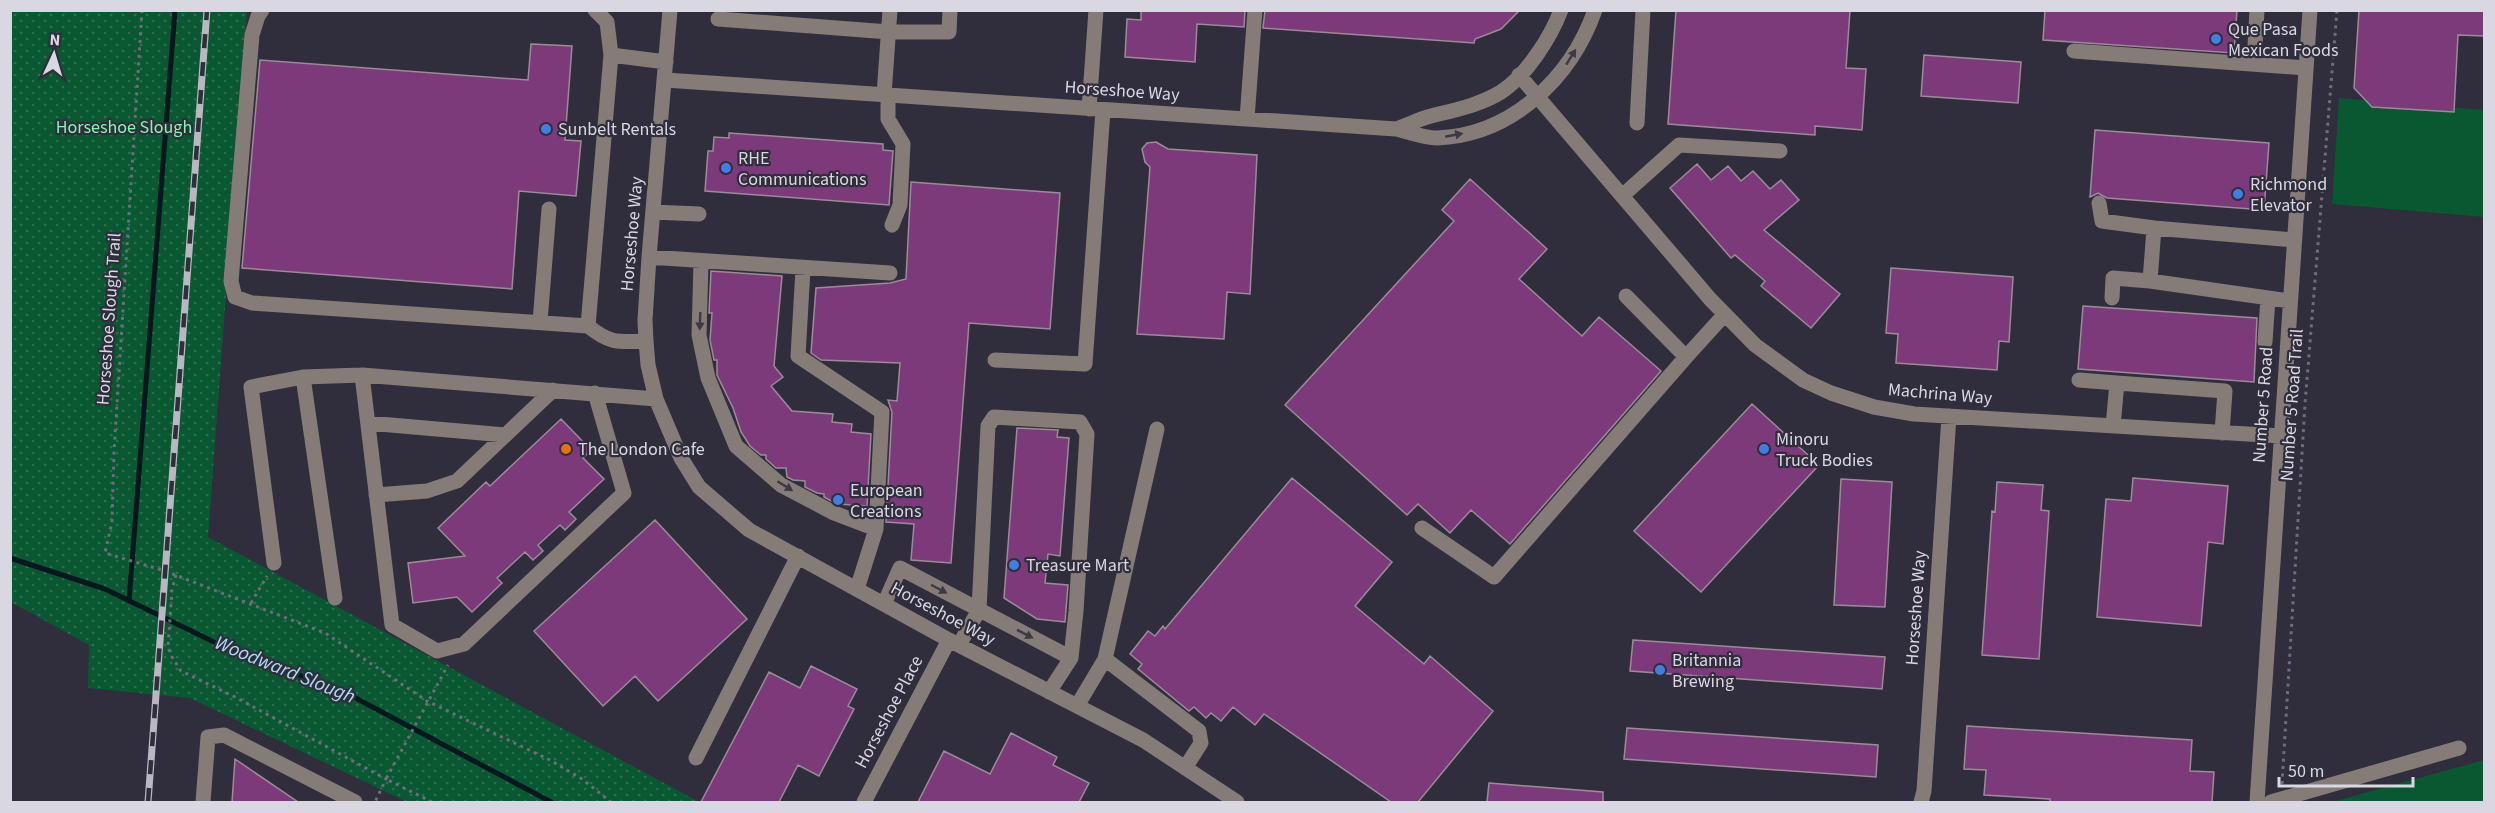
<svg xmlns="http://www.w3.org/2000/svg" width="2495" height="813" viewBox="0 0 2495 813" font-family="'Source Sans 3',sans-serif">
  <defs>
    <pattern id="park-dots" width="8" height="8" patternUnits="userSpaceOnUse" patternTransform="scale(1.5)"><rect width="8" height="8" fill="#095832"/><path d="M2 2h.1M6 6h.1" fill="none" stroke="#2c6f4f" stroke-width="1.8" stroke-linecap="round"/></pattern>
  </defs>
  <rect width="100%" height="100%" fill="#302e3c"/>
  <path fill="#095832" d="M2339,98l145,12v107l-152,-13z
    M2484,760v42h-152z"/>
  <path fill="url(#park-dots)" d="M11,11h236l-39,526 491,265h-292l-217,-104 -102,-10 1,-43 -78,-43z"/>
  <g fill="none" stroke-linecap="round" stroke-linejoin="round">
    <path stroke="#08171e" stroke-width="5" d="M10,558l95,31 111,54 134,52 201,107
      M129,601l46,-591"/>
  </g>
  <path fill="#7d3a7a" stroke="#9b8b99" stroke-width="1.5" d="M1141,10h104l-1,17 -47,-3 -2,38 -70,-5 2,-38 14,1z
    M1265,10h255l-19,19 -26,10 -1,4 -211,-15z
    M1676,10h174l-4,58 20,1 -4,61 -47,-4v9l-147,-11z
    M2045,10h192l-3,43 -191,-13z
    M2359,10h125v26l-26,-1 -4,77 -82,-5 -18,-19z
    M531,44l41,2 -7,94 16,1 -5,55 -57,-5 -7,98 -270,-21 18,-208 268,20z
    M1924,55l97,7 -3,41 -97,-7z
    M2095,130l174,13 -5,67 -157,-12 -9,-5 -8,4z
    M729,133l154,11v6l10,1 -4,54 -184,-14 3,-40h5l1,-14 15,1z
    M1156,142l12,7 89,6 -7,139 -23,-2 -3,47 -87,-5 13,-167 -5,-5 -3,-13 5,-6z
    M1697,164l14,16 17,-14 13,15 12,-10 17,18 11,-9 18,20 -35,30 76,64 -29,34 -50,-42 4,-5 -30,-26 -4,3 -61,-70z
    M1470,179l77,70 -28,30 63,57 17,-19 62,54 -151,173 -39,-34 -21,23 -32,-29 -11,11 -122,-110 169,-184 -12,-11z
    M911,182l149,11 -10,136 -81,-6 -18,240 -40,-3 3,-36 -28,-2 6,-110 -4,-12 9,1 3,-38 -79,-3 -10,-7 5,-65 74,-5 16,-4z
    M1891,268l122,9 -4,65 -10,-1 -2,29 -101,-7 2,-29 -12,-1z
    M711,271l71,5 -8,90 9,11 -12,9 21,25 41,3 -1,8 20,2 -1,8 20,2 -4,72 -30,-2 -13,-7v-3l-7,-1 -12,-6v-6l-12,-1 -6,-3 -1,-9h-10l-10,-9v-4h-5l-11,-9 -9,-14 -8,-24 -16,-33v-15h-3l-4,-20 2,-27h-3z
    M2083,306l174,12 -3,64 -176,-13z
    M1752,404l67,61 -118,127 -67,-61z
    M561,419l30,31 -8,8 21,21 -35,33 7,7 -11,11 -5,-5 -22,20 5,6 -10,9 -8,-8 -28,26 5,5 -30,29 -15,-15 -44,6 -5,-40 57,-7 -27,-28 48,-46 4,4z
    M1017,428l41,2 -1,7 12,1 -9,118 -12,-2 -3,29 23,2 -3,37 -28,-3 -33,-21z
    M1292,478l100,84 -37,44 69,58 6,-8 63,55 -75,91h-27l-127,-88 -9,11 -22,-18 -12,14 -10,-8 -5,5 -12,-11 -5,4 -51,-42 4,-5 -12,-10 18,-23 7,5 8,-10 2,3z
    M2133,478l95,8 -5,58 -15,-2 -7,84 -104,-9 9,-118 25,2z
    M1841,479l51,3 -7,125 -51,-2z
    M1997,482l46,3 -2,25 8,1 -10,148 -57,-4 10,-144 3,1z
    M655,520l92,99 -89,82 -23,-25 -32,30 -69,-75z
    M1633,640l252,17 -3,32 -252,-18z
    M811,666l46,23 -9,17 6,3 -35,67 -21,-11 -19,37h-78l68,-130 31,16z
    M1967,726l225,14 -2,31 24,1 -2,30h-162v-3l-66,-4 2,-25 -22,-1z
    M1627,728l251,17 -2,32 -252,-18z
    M1011,733l46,24 -4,8 36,18 -10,19h-161l26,-51 46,23z
    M235,759l63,43h-66z
    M1489,783l114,9v10h-116z"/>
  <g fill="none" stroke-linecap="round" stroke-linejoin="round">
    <path stroke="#6f6d7a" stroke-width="3" stroke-dasharray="3 4.5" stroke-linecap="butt" d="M142,10l-28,442 -2,70 -7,31 60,18 160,62 102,68 123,59 32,19 29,23
      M176,575l-4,15 -4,57 4,10 9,14 56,27 149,81 -11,23
      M251,603l16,-27
      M2282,784l23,-380 32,-394
      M432,802l-46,-23 62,-114"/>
    <path stroke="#857c78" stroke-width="15" d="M262,10l-4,6 -6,19 -21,246 4,16 17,6 336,23c22,18 30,16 58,15
      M595,10l12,12 4,33 55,7
      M670,10l-21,247 -4,63 1,21 2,24 8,34 25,59 18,29 50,43 200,110 194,100 94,62
      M718,19l171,13h60l1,-22
      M2074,51l232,17
      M2254,64l3,-54
      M1519,75l191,224 45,46 48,35 28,13 43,14 40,7 367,22
      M665,80l731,49c13,3 28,9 41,9 75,-3 134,-60 158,-128
      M884,95l6,-85
      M888,95v24l15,25 -3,61 -8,20
      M1089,109l7,-99
      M1247,119l8,-109
      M1637,123l6,-113
      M1396,129c12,-4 23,-10 35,-13 24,-6 49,-11 70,-24 25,-16 50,-55 60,-82
      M1622,196l57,-51 101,6
      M2099,203l3,18 52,7
      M653,212l46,2
      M649,257l241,16
      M701,262l-2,73 9,43 28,68 45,39 53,28 42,16
      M803,269l-5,87 84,56 -6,117 -19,60
      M2150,281l140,20
      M1626,296l60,61 39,-43
      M2112,298l1,-20 37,3 4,-53 140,12
      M540,322l9,-113
      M588,326l23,-271
      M2265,342l3,-44
      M995,360l90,4 18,-254
      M2079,380l38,3 -4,43
      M2117,383l108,8 -3,42
      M595,393l29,100 -160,151 -27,7 -45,-26 -30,-250 294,24
      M368,423l137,12
      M376,495l51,-4 30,-10 96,-91
      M1422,528l72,49 192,-220
      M274,563l-23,-176 52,-10
      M335,598l-32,-221 59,-2
      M884,604l16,-36 171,90
      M959,645l20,-35 9,-184 6,-9 86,5 7,12 -11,177 -5,47 -22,34
      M1105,659l94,72 2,12 -16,25
      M1077,706l28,-47 52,-230
      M696,758l102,-202
      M203,802l5,-65 16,-2 131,67
      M864,802l85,-162
      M1921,802l3,-11 25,-375
      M2257,802l53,-792
      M2271,802l188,-54"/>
    <defs>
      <path id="rail" d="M148,802l59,-792"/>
    </defs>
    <use href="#rail" stroke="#b9b7c1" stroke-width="7"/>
    <use href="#rail" stroke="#302e3c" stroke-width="4.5" stroke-dasharray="14" stroke-linecap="butt"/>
  </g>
  <defs><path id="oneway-solid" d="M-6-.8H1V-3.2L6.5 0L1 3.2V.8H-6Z" transform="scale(1.5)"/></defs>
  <g fill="#3d3a45">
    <use href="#oneway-solid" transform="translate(1571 57) rotate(-58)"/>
    <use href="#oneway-solid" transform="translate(1454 135) rotate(-11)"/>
    <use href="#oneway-solid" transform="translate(700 321) rotate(92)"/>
    <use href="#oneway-solid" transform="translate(785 486) rotate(32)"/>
    <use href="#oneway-solid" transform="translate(939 589) rotate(28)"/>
    <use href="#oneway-solid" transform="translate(1025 634) rotate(27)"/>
  </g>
  <g fill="#3f7fe0" stroke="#302e3c" stroke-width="2">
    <circle cx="2216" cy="39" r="6"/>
    <circle cx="546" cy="129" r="6"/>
    <circle cx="726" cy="168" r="6"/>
    <circle cx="2238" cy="194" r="6"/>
    <circle cx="1764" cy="449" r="6"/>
    <circle cx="838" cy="500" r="6"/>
    <circle cx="1014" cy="565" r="6"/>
    <circle cx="1660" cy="670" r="6"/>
  </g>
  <circle fill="#e8710a" stroke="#302e3c" stroke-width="2" cx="566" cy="449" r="6"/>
  <g text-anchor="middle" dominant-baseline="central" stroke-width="4.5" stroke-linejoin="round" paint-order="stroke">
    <g font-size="18" fill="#d9d7e1" stroke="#302e3c" text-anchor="start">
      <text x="2228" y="29">Que Pasa<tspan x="2228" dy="21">Mexican Foods</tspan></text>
      <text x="558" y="129">Sunbelt Rentals</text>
      <text x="738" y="158">RHE<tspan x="738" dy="21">Communications</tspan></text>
      <text x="2250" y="184">Richmond<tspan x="2250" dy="21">Elevator</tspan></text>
      <text x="1776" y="439">Minoru<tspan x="1776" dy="21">Truck Bodies</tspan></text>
      <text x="578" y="449">The London Cafe</text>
      <text x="850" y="490">European<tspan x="850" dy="21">Creations</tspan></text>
      <text x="1026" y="565">Treasure Mart</text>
      <text x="1672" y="660">Britannia<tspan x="1672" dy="21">Brewing</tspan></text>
    </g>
    <g font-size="18" fill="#d9d7e1" stroke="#302e3c">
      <text transform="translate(1122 91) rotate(4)">Horseshoe Way</text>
      <text transform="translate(632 234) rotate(-85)">Horseshoe Way</text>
      <text transform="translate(109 319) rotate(-86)">Horseshoe Slough Trail</text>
      <text transform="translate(1940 394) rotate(5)">Machrina Way</text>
      <text transform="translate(2263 405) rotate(-86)">Number 5 Road</text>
      <text transform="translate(2292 405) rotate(-86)">Number 5 Road Trail</text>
      <text transform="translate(1916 608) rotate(-86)">Horseshoe Way</text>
      <text transform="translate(943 614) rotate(28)">Horseshoe Way</text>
      <text transform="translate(889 712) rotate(-62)">Horseshoe Place</text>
    </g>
    <g font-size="18" fill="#7dfcb0" stroke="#302e3c">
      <text x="124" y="127">Horseshoe Slough</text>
    </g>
    <g font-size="20" font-style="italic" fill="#abdcf6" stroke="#302e3c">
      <text transform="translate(285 670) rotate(22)">Woodward Slough</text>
    </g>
  </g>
  <rect width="2495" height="813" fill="none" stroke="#d9d7e1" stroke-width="24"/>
  <g transform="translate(54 54) rotate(4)" stroke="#302e3c" stroke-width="4.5" paint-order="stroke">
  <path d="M0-4.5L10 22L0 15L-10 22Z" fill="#d9d7e1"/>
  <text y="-9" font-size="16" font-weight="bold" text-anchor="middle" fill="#d9d7e1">N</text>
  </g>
  <path d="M2279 777v9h134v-9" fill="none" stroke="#d9d7e1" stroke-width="3"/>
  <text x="2288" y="777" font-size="18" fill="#d9d7e1" stroke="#302e3c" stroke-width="4.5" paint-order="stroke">50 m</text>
</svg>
